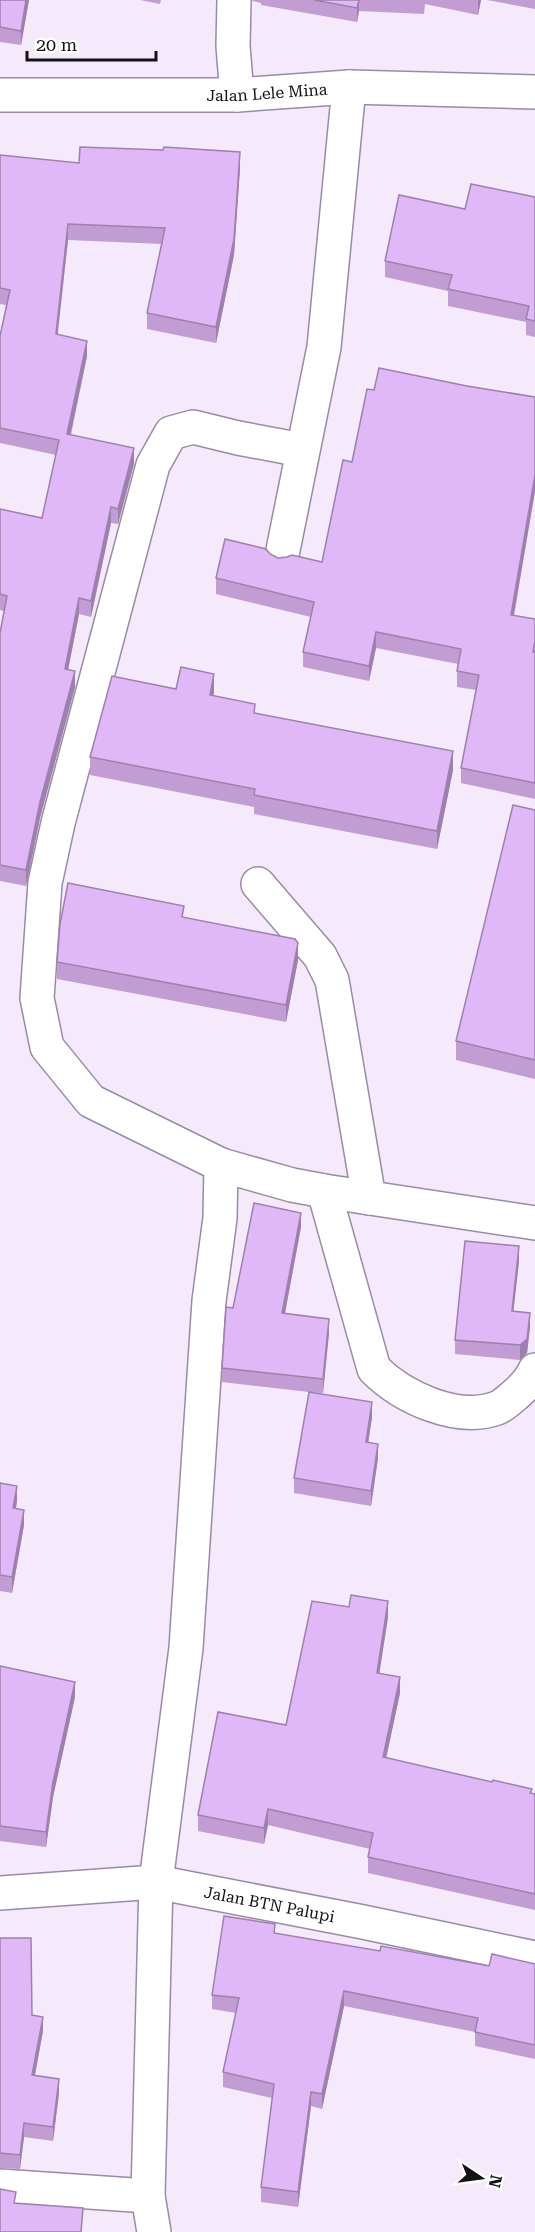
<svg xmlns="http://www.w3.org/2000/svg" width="535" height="2232" viewBox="0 0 535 2232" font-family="'Roboto Serif',serif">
  <rect width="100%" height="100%" fill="#f5eafb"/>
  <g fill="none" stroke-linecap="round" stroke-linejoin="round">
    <defs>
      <g id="minor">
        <path d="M234,0l-1,46 4,49"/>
        <path id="s1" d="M0,95h237l112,-8 186,5"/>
        <path d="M282,555l42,-208 25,-260"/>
        <path d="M258,884l62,72 12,24 37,218"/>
        <path d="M221,1165l-130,-64 -44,-54 -10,-49 8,-115 13,-60 95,-358 18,-32 22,-6 45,11 64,12"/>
        <path d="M324,1191l50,178c28,28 83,54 123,39 6,-2 13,-9 18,-13 9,-8 16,-15 20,-25"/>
        <path id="s2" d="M0,1893l156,-11 207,40 172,36"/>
        <path d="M0,2186l148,10"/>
        <path d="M154,2232l-6,-36 8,-314 30,-234 23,-347 11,-83 1,-53 71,20 32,6 211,32"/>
      </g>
    </defs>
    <use href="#minor" stroke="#9b8aa5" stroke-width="36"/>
    <use href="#minor" stroke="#fff" stroke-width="33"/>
  </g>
  <path fill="#c19dd4" d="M0,0h29l-8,45 -21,-3z
    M140,0h21l-1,4z
    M252,0h229l-3,15 -53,-11 -1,10 -65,-3 -2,11 -96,-17v-2l-8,-2z
    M487,0h48v9z
    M0,155l79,8 161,5 -6,87 -18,88 -69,-14v-16l15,-69 -94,-4 -11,94 30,22 -16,79 63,29 -16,60 -7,-1 -20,94 -12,-3 -11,56 7,17 -35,131 -14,68 -26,-5v-248l4,-22 -4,-1v-101l42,9 14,-63 -56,-12v-107l6,-31 -6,-1z
    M535,197v140l-9,-2v-13l-78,-16v-15l-63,-14v-16l80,-52z
    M467,386l68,11v94l-21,125 21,3v180l-74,-16v-15l15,-78 -19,-3v-16l1,-7 -82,-16 -7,33 -66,-14v-15l8,-35 -95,-23v-16l54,-24 8,4 44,4 52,-172z
    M176,689l38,3 -1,4 42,17 198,57 -16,79 -183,-35v-7l-164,-32v-18z
    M535,810v269l-79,-19v-19z
    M184,917l114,43 -12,62 -229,-43v-17z
    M301,1227l-16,87 44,19 -6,60 -14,-1 63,25 -4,26 10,15 -7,48 -77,-13v-15l15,-86 -87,-10v-14l11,-60z
    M519,1261l-6,50 17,16 -3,26 -7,7 -65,-6v-14z
    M0,1483l17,18 -1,8 8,16 -12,68 -12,-2z
    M388,1617l-9,56 21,20 -14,64 149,37v116l-167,-37v-16l2,-8 -102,-24 -4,19 -66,-13v-16l88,-90z
    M0,1666l75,31 -22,100 -7,50 -46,-6z
    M275,1933l105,18 109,15 46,-2v95l-60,-13v-14l-131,-26 -22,103 -11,-3 -13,101 -37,-5v-15l11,-89 -49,-11v-15l13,-59 -24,-4v-14z
    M0,1938l32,77 11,16 -8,45 24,17 -6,48 -29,-4 -4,32 -20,-1z"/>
  <path fill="#9d80ad" d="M26,0h3l-8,45v-14z
    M359,0v11l-2,11v-14z
    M478,0h3l-3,15z
    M240,152v16l-6,87 -18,88v-16z
    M68,224v16l-12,110v-16z
    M87,341v15l-20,94v-16z
    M134,448v16l-16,60v-15z
    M535,475v16l-24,140v-16z
    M111,507v16l-20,94v-16z
    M79,598v16l-14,71v-16z
    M376,632v16l-7,33v-15z
    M75,671v16l-35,131 -14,68v-16l14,-68z
    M214,674v18l-4,22v-19z
    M453,751v19l-16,79v-18z
    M298,943v17l-12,62v-17z
    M301,1213v14l-19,101v-15z
    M519,1246v15l-7,64v-14z
    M530,1313v14l-3,26 -7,7v-15z
    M329,1319v14l-6,60v-14z
    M372,1402v15l-6,40v-15z
    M378,1444v14l-7,48v-15z
    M17,1486v15l-4,23v-16z
    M24,1510v15l-12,68v-16z
    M388,1601v16l-11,72v-16z
    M400,1677v16l-17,80v-16z
    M75,1682v15l-22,100 -7,50v-15l7,-50z
    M268,1809v16l-4,19v-16z
    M344,1991v15l-22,103v-15z
    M43,2017v14l-11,58v-14z
    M59,2079v14l-6,48v-14z
    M311,2092v14l-13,101v-15z
    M24,2123v14l-4,32v-14z"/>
  <path fill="#e0b7f7" stroke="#9d80ad" stroke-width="1.5" d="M0,0h26l-5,31 -21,-4z
    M314,0h45l-2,8z
    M80,147l83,3 1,-3 76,5 -6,87 -18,88 -69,-14 18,-85 -97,-4 -12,110 31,7 -20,93 67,14 -16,61 -7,-2 -20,94 -12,-3 -14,71 10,2 -35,131 -14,68 -26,-5v-232l7,-37 -7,-2v-85l42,9 17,-78 -59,-12v-92l10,-46 -10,-2v-133l79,8z
    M471,184l64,13v124l-9,-2 3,-13 -81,-17 4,-14 -67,-14 14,-66 66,14z
    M379,368l88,18 68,11v78l-24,140 24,4v22l-2,11h2v131l-74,-15 18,-93 -22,-4 4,-22 -85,-17 -7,34 -66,-14 11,-50 -98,-24 9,-39 41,10 4,5 8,4 9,-1 5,-2 30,7 21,-102 9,2 15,-73 7,1z
    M181,667l33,7 -4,21 45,9 -1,9 199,38 -16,80 -183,-36 1,-6 -165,-32 22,-81 64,13z
    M513,805l22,5v250l-79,-19z
    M68,883l116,23 -2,11 113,22 3,4 -12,62 -229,-43 3,-38z
    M254,1203l47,10 -19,100 47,6 -6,60 -101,-11 4,-61 7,1z
    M465,1241l54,5 -7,65 18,2 -3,26 -7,6 -65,-5z
    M309,1392l63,10 -6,40 12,2 -7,47 -77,-13z
    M0,1483l17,3 -4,22 11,2 -12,67 -12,-2z
    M351,1595l37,6 -11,72 23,4 -17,80 109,25 1,-2 39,9 -2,4 5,1v100l-167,-37 5,-24 -105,-24 -4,19 -66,-13 20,-103 68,13 26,-124 37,6z
    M0,1666l75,16 -22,100 -7,50 -46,-6z
    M224,1916l51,8 -1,9 106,18 1,-5 108,20 3,-12 43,10v81l-60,-13 3,-14 -134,-27 -22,103 -11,-2 -13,100 -37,-5 13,-103 -51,-12 16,-74 -27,-3z
    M0,1938h31l1,77 11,2 -11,58 27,4 -6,48 -29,-4 -4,32 -20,-2z
    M0,2189l16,3 -2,11 69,5 -2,24h-81z"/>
  <g text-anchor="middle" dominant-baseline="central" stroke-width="4.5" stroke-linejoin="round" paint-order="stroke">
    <g font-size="16" fill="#150f18" stroke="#fff">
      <text stroke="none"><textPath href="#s1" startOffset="267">Jalan Lele Mina</textPath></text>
      <text stroke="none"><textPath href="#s2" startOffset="272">Jalan BTN Palupi</textPath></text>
    </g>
  </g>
  <g transform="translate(481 2178) rotate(103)" stroke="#ffffff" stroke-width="4.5" paint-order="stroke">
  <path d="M0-4.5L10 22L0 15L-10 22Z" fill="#150f18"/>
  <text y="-9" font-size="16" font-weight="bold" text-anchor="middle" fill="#150f18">N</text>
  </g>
  <path d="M27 51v9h129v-9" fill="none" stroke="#150f18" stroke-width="3"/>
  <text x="36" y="51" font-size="18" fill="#150f18" stroke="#ffffff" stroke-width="4.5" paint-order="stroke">20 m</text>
</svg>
